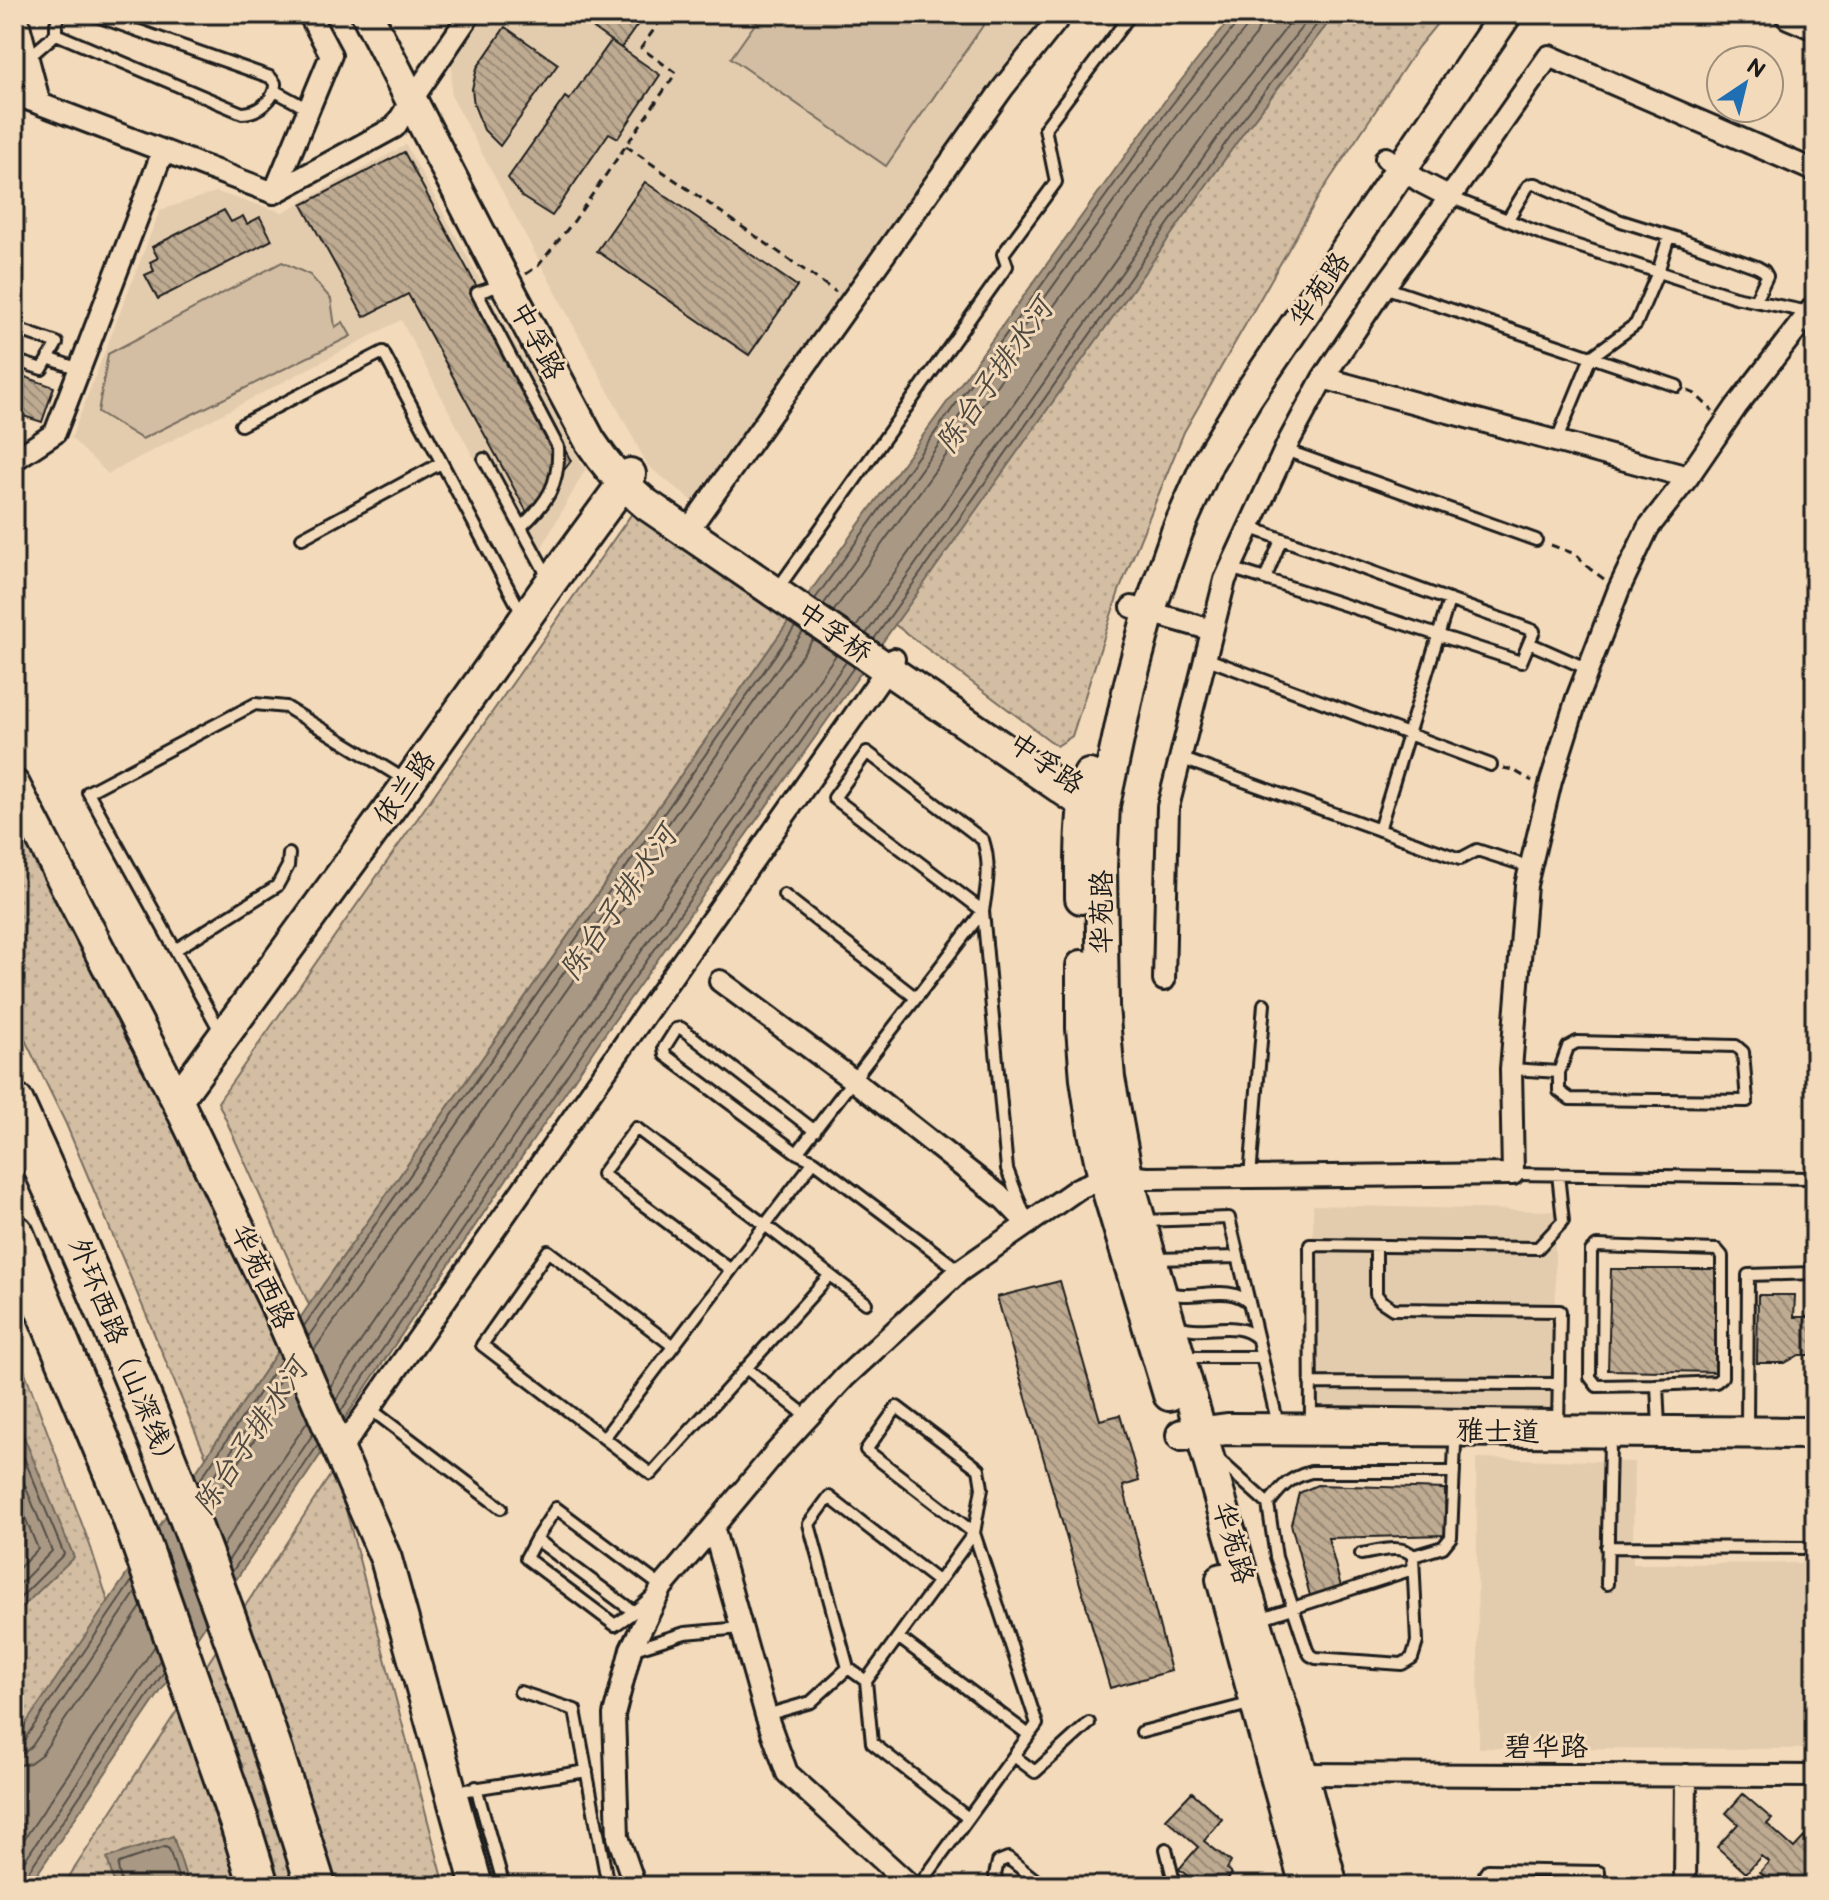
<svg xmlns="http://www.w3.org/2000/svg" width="1829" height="1900" viewBox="0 0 1829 1900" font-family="'Balsamiq Sans','LXGW WenKai TC',sans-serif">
  <defs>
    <pattern id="green-dots" width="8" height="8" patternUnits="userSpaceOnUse" patternTransform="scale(2)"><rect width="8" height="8" fill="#d3bea3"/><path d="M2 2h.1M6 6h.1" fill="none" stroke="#b5a38c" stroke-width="1.8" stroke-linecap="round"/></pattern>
    <pattern id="building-back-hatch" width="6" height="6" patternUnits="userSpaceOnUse" patternTransform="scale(2)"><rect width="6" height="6" fill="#beab92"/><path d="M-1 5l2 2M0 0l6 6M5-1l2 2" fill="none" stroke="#9a8a76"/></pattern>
  </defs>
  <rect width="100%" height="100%" fill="#f3daba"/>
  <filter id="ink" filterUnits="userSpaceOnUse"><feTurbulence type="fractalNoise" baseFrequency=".0125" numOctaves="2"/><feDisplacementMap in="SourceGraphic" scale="16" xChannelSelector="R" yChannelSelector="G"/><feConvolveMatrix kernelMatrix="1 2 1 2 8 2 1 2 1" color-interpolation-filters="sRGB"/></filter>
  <g filter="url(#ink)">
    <path fill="#e3ccae" d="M485,14h564l-56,72 -157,215 -141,202 -47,-37 -197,-371 1,-32z
      M406,145l179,325 -54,97 -130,-247 -293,154 -37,-36 89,-228 56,-18 67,20z
      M1313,1205l241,6 4,202h-245z
      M1476,1458l158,4 -1,102 182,-1v186l-336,-1z"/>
    <path fill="url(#green-dots)" stroke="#786d60" stroke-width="2" d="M1335,14h110l-27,33 -98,147 -136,238 -65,159 -47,145 -15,10 -163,-122 350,-492z
      M633,512l156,109 -480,684 -91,-203z
      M14,808l203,400 63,140 -74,109 -140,-333 -52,-107z
      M14,1343l77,205 25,78 -102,155z
      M335,1468l110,418h-382z"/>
    <path fill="#d3bea3" stroke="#786d60" stroke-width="2" d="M762,14h229l-105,152 -155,-108z
      M282,262l28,13 21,24 4,28 8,-5 8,14 -209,103 -44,-27 10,-58z"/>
    <path fill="#a99984" stroke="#71675a" stroke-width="2" d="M1234,14h101l-91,118 -642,906 -573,848h-15v-145l295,-436 480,-684 375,-519z
      M14,1413l60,144 -57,55 -3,-6z
      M173,1836l16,50h-74l-8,-28z"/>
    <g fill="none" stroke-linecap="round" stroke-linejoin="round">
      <path stroke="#544e46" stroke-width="2" d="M815,599l355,-492 68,-85 2,-8
        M823,605l355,-492 68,-85 4,-14
        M833,612l355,-492 68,-85 5,-12 1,-9
        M856,627l363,-513 78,-100
        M866,634l363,-513 83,-107
        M874,639l363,-512 88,-113
        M304,1326l491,-699
        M308,1337l495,-705
        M314,1350l499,-711
        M330,1387l247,-366 259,-366
        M336,1400l251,-372 259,-366
        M341,1411l254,-377 259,-367
        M14,1434l50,120 -50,50
        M14,1459l38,92 -38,39
        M198,1483l83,-123
        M14,1490l24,59 -24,24
        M202,1494l84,-123
        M208,1508l84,-124
        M222,1547l86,-126
        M228,1561l85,-127
        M232,1572l86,-127
        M14,1744h5l5,-4 108,-159
        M14,1754l10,-1 8,-7 104,-154
        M14,1766l16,-3 12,-9 99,-147
        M14,1854l141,-208
        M14,1876l146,-216
        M23,1886l1,-8 140,-206
        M122,1886l-4,-19 1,-4 46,-16 4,2 12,37"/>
    </g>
    <path fill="url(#building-back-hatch)" stroke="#1c1c1c" stroke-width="2" d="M573,14h72l-24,34z
      M505,27l53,37 -58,82 -16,-16 -10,-25 -2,-16 5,-21z
      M611,41l49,34 -42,63 -9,-5 -57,83 -30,-19 -14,-19 57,-81 4,3z
      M404,152l167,309 -42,55 -121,-222 -44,23 -62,-112z
      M645,182l152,104 -48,69 -152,-104z
      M224,210l7,12 12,-6 4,8 13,-7 12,23 -114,59 -13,-24 9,-4 -4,-9 8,-4 -6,-11z
      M14,373l40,14 -12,35 -28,-9z
      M1611,1269h109l-1,103 -111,-2z
      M1060,1281l40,139 20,-5 19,66 -16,5 48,185 -61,17 -113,-391z
      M1758,1295h37l-1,22h21v38h-16l-14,8h-28z
      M1317,1485l128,4 1,46 -118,3 15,56 -31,9 -21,-79 8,-31z
      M1192,1792l30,27 -18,22 27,21 -4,7 5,5 -11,12h-21l-21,-17 19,-22 -32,-28z
      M1743,1794l29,25 -5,5 27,24 10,-11 11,9v32l-5,-5 -11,13h-23l-16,-14 9,-10 -8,-6 -15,17 -29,-26 21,-23 -12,-11z"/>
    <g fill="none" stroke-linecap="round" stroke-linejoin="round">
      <defs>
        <path id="lane" d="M56,34l186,79c16,0 34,-14 33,-30l-5,-6 -179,-63
          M14,70l42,-36v-10l4,-10
          M275,91l33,18
          M1450,197l97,39 188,61 74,15
          M1508,219l20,-33 4,-2h4l85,37 61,19 75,27 7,4 3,5 -12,25
          M504,284l-27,9 81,154c2,37 -11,56 -37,80
          M1384,287l293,99
          M14,328l43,15 -15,26 -28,-9
          M48,358l31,11
          M241,425l142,-73 139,262
          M1556,442l35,-85 45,-33 22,-52 11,-36
          M1285,450l251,90
          M484,459l64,118
          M1249,527l285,104 -13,31 -256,-83 16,-39
          M302,538l139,-75
          M1230,568l35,11
          M776,591l231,-325 -4,-12 53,-72 -11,-54 86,-114
          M1529,643l59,26
          M1205,658l286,107
          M867,752l116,88c8,24 4,47 0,71l-149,-113z
          M1180,758l280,101 17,-9 53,17
          M1379,830l70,-230
          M784,895l132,103
          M175,950l102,-64 11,-20 1,-12
          M220,1031l-132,-239 167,-88 31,3 121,74
          M1511,1069l48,3 9,-25 9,-5 159,4 7,6 4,49 -177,-2 -11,-8v-19
          M797,1153l-132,-98 -1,-7 12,-19 5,-1 134,103
          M814,1161l-49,64 101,78
          M1513,1174l302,4
          M1250,1177l14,-173
          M1142,1221l87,-3 47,198 -2,9
          M1376,1246v48l5,7 12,8 167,2 -2,117
          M1156,1259l82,-2
          M960,1271l-146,-110 -17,-8 186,-242 24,258 16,42
          M1167,1292c25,10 61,-10 82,11
          M1175,1324c25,14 59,-7 82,14
          M673,1346l-125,-95 -66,94 169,129 179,-199
          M1184,1357h78
          M746,1368l62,49
          M1310,1383l248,1
          M1655,1385l61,-3 6,-5v-121l-5,-6 -120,-4 -6,5 -1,126 7,9 58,-1h2l2,42
          M369,1408l132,100
          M1311,1413l247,3
          M1311,1425l-1,-180 228,3 25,-27 -5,-47
          M1747,1428l1,-153 67,-2
          M604,1438l161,-213 -129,-97 -34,46 129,96
          M1218,1459l50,45 8,53 31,93 3,5 6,3 86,6 10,-6 5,-16 -4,-86c-11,-13 -37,-4 -52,-2
          M1268,1504c14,-18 21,-26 43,-32h143
          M556,1508l106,79 -28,25 -98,-73z
          M536,1539l-10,19 89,67 19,-13
          M1607,1547l208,1
          M1413,1556l30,-9 8,-10 4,-93
          M1607,1584l3,-142
          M1259,1619l154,-50
          M898,1637l131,98
          M634,1649l51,-16 56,-5
          M848,1668l-39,-144 20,-27 110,85
          M866,1681l6,62 96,75
          M520,1692l55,18 33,176
          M766,1715l45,-13 37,-34 18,13 108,-148 8,-45 -3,-19 -82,-62 -31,43 108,83 63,191 -118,162
          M1142,1732l111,-29
          M1014,1756l21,16 54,-49
          M476,1787l28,99
          M454,1792l133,-21
          M1166,1849l9,37
          M998,1886l-3,-11 3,-13 10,-4 35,28
          M1485,1886v-12l3,-4 111,2v14"/>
        <path id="street" d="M16,14l24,90
          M14,94l260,99 121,-66 16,-26 59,-87
          M1386,158l35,24 29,15 99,-141 266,115
          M274,193l57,-138 -22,-41
          M1323,378l365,99
          M14,460l41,-27 108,-282
          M687,532l316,-444 59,-74
          M1132,607l80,23
          M1164,980l4,-173 57,-227 64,-139 34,-63 61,-91 66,-90
          M720,981l133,99 152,120 23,24
          M339,1452l555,-793
          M1291,1774l524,2
          M635,1886l-17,-49 -4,-122 17,-66 31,-62 51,-60
          M911,1886l-124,-113 -21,-58 -53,-188 61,-73 71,-77 115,-106 119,-83 25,-10 23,-2 20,2 103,-1 263,-3 -2,-105 15,-184 25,-104 26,-83 42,-109 29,-61 40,-51 48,-70 79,-102
          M1685,1886l1,-111"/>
        <path id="secondary" d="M367,14l139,270 84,157c16,25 33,44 56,63l437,299 17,2
          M1791,14l24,10
          M14,785l163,315 99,205 110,254 91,327
          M1081,898c0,-41 -1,-82 8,-123
          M1082,966v62l4,51 8,53 10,46 65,217
          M177,1100l232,-318 142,-200 79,-108
          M1182,1435l45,-6 588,4
          M1222,1579l84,307
          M1332,1886l-30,-112 -47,-154 -128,-444 -18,-98 -6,-72 -2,-139 3,-62 26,-122 19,-71 28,-80 31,-70 39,-65 259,-383"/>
        <path id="highway" d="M14,1103c117,254 220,515 302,783
          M14,1234l117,281 109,309 19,62"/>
      </defs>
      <use href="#lane" stroke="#1c1c1c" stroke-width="16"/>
      <use href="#street" stroke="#1c1c1c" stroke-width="26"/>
      <use href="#secondary" stroke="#1c1c1c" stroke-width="36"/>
      <use href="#highway" stroke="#1c1c1c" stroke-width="44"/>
      <path stroke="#1c1c1c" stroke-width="3" stroke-dasharray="8 6" stroke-linecap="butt" d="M626,146l210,146
        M526,274l12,-8 36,-45 102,-148 -35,-25 24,-34
        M1688,391l7,3 18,17
        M1551,545l24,9 15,15 14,10
        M1503,768l10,2 19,11"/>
      <use href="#lane" stroke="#f3daba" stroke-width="10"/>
      <use href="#street" stroke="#f3daba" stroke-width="20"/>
      <use href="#secondary" stroke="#f3daba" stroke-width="30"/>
      <use href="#highway" stroke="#f3daba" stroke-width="38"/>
    </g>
  </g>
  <g text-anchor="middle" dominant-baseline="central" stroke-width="6" stroke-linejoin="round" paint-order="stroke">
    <g font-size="28" fill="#1c1c1c" stroke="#f3daba">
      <text transform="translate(1320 290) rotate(-56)">华苑路</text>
      <text transform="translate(537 341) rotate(62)">中孚路</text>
      <text transform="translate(834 633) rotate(35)">中孚桥</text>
      <text transform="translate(1046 764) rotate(35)">中孚路</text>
      <text transform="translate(405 788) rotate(-54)">依兰路</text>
      <text transform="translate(1102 912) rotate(-90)">华苑路</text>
      <text transform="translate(262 1277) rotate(65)">华苑西路</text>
      <text transform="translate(124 1356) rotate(68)">外环西路（山深线）</text>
      <text transform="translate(1498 1432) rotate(1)">雅士道</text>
      <text transform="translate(1233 1543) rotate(74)">华苑路</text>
      <text x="1546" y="1747">碧华路</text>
    </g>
    <g font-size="30" font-style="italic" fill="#4d4840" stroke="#f3daba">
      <text transform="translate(995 376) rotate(-55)">陈台子排水河</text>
      <text transform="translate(619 903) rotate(-55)">陈台子排水河</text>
      <text transform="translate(251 1437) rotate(-56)">陈台子排水河</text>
    </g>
  </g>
  <rect width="1829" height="1900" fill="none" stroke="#f3daba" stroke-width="48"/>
  <rect x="24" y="24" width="1781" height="1852" fill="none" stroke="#1c1c1c" stroke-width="3" filter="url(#ink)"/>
  <g transform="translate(1745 84) rotate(35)"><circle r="38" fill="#f3daba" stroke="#9d8e7b" stroke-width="2"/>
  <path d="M0-6L14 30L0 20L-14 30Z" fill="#1f6fb2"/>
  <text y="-12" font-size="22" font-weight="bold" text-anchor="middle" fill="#1c1c1c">N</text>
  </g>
</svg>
